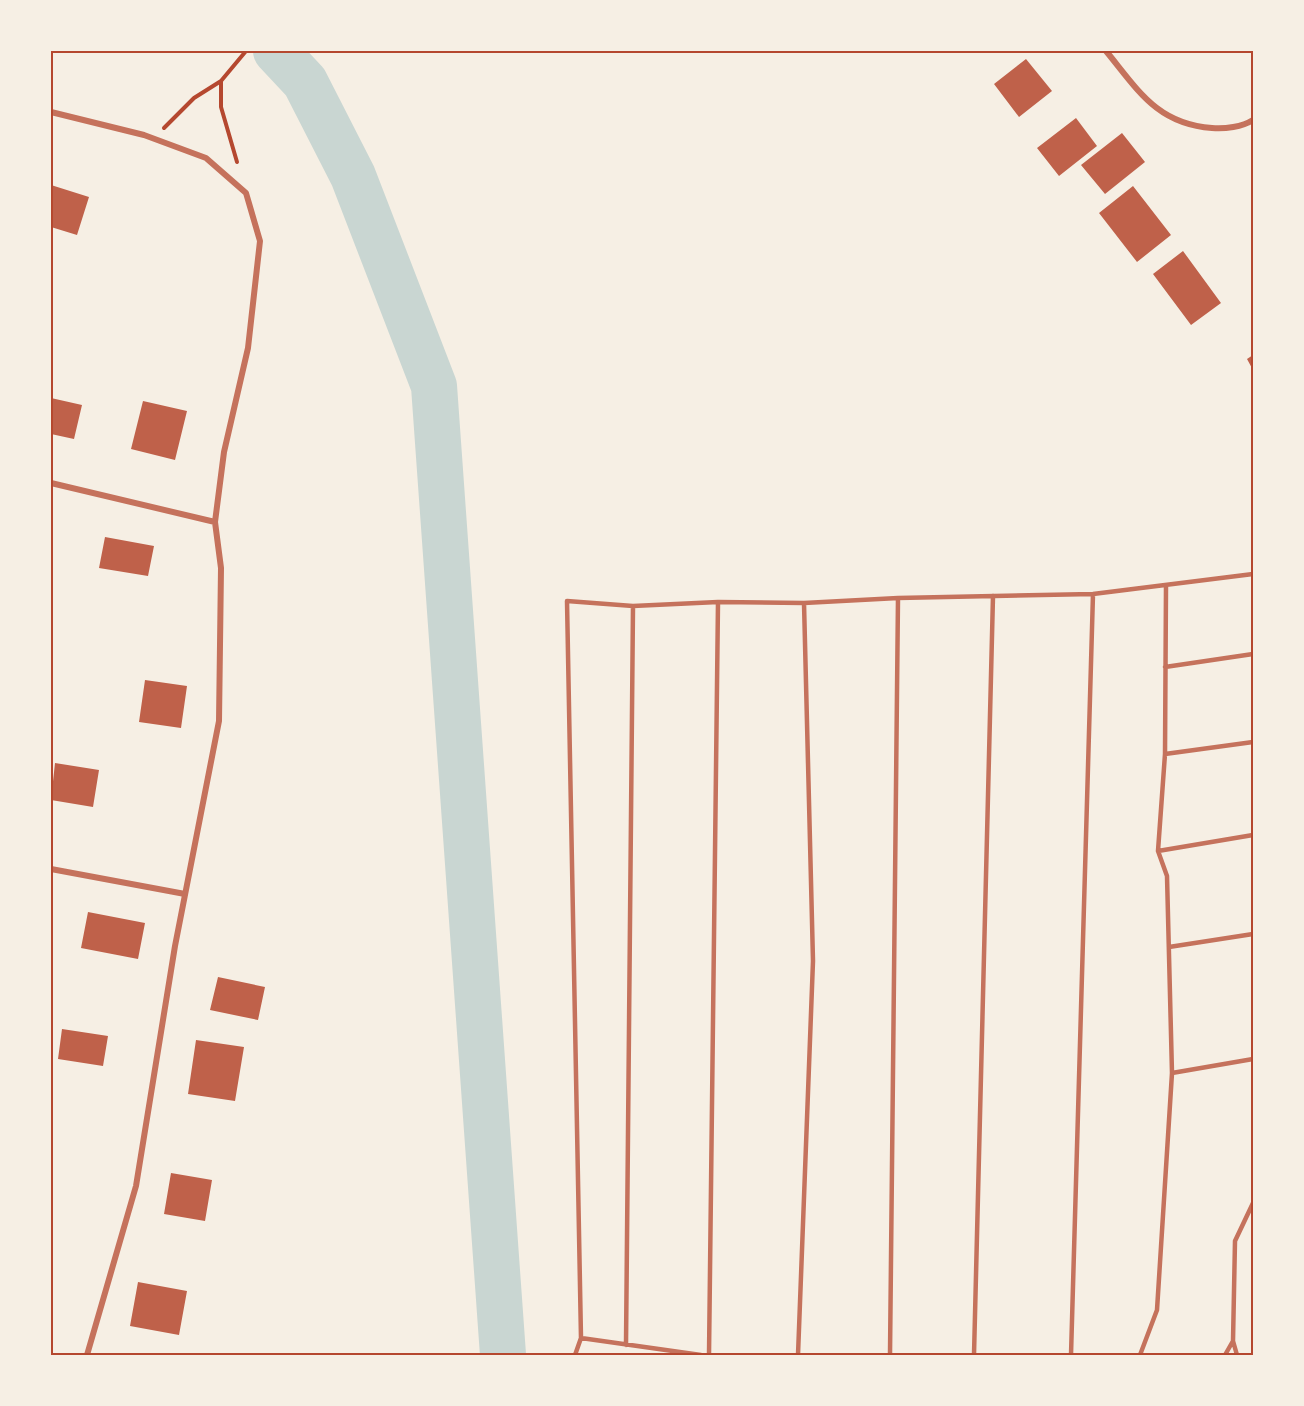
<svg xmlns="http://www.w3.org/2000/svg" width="1304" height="1406" viewBox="0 0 1304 1406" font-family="'Exo 2',sans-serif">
  <rect width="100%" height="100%" fill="#f6efe4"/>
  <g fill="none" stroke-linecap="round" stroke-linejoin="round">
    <path stroke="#c9d6d2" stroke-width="46" d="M276,51l29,31 48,94 81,210 69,969"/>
  </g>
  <path fill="#bf614a" d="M1026,59l26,32 -33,26 -25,-33z
    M1076,118l21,28 -38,30 -22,-28z
    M1122,133l23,29 -40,32 -24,-29z
    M51,185l38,12 -12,38 -26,-8z
    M1133,186l38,49 -34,27 -38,-49z
    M1183,251l38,52 -30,22 -38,-51z
    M1253,355v15l-6,-11z
    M51,398l31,7 -8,34 -23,-5z
    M143,401l44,10 -12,49 -44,-11z
    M105,537l49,9 -6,30 -49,-8z
    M145,680l42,6 -6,42 -42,-6z
    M55,763l44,7 -6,37 -42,-7z
    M88,912l57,11 -7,36 -57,-11z
    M218,977l47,10 -7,33 -48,-10z
    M62,1029l46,7 -5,30 -45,-7z
    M196,1040l48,7 -9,54 -47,-7z
    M171,1173l41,7 -7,41 -41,-7z
    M138,1282l49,9 -8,44 -49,-9z"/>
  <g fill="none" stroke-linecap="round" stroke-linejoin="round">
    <path stroke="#b5482f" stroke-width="4" d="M164,128l30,-30 27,-17
      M237,162l-16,-55v-26l25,-30"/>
    <path stroke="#c5725c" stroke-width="4.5" d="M1165,667l88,-13
      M1165,754l88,-12
      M1158,851l95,-16
      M1169,947l84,-13
      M1172,1073l81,-14
      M581,1338l-14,-737 66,5 85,-4 86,1 94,-5 195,-4 160,-20
      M1233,1341l4,14
      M626,1345l7,-739
      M575,1355l6,-17 120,17
      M709,1355l9,-753
      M798,1355l15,-394 -9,-358
      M890,1355l8,-757
      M974,1355l19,-759
      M1071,1355l22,-761
      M1140,1355l17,-45 15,-237 -5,-197 -9,-25 7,-97 1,-169
      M1225,1355l8,-14 2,-100 18,-38"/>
    <path stroke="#c5725c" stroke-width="6" d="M1106,51c32,39 51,73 106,77 13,1 30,-1 41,-8
      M51,112l93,23 62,23 40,35 14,48 -12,107 -24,104 -9,70 6,46 -2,153 -44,225 -39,240 -49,169
      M51,483l164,39
      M51,869l134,25"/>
  </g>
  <rect width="1304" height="1406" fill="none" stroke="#f6efe4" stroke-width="105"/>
  <rect x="52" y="52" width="1200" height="1302" fill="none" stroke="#b5482f" stroke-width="2"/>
</svg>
